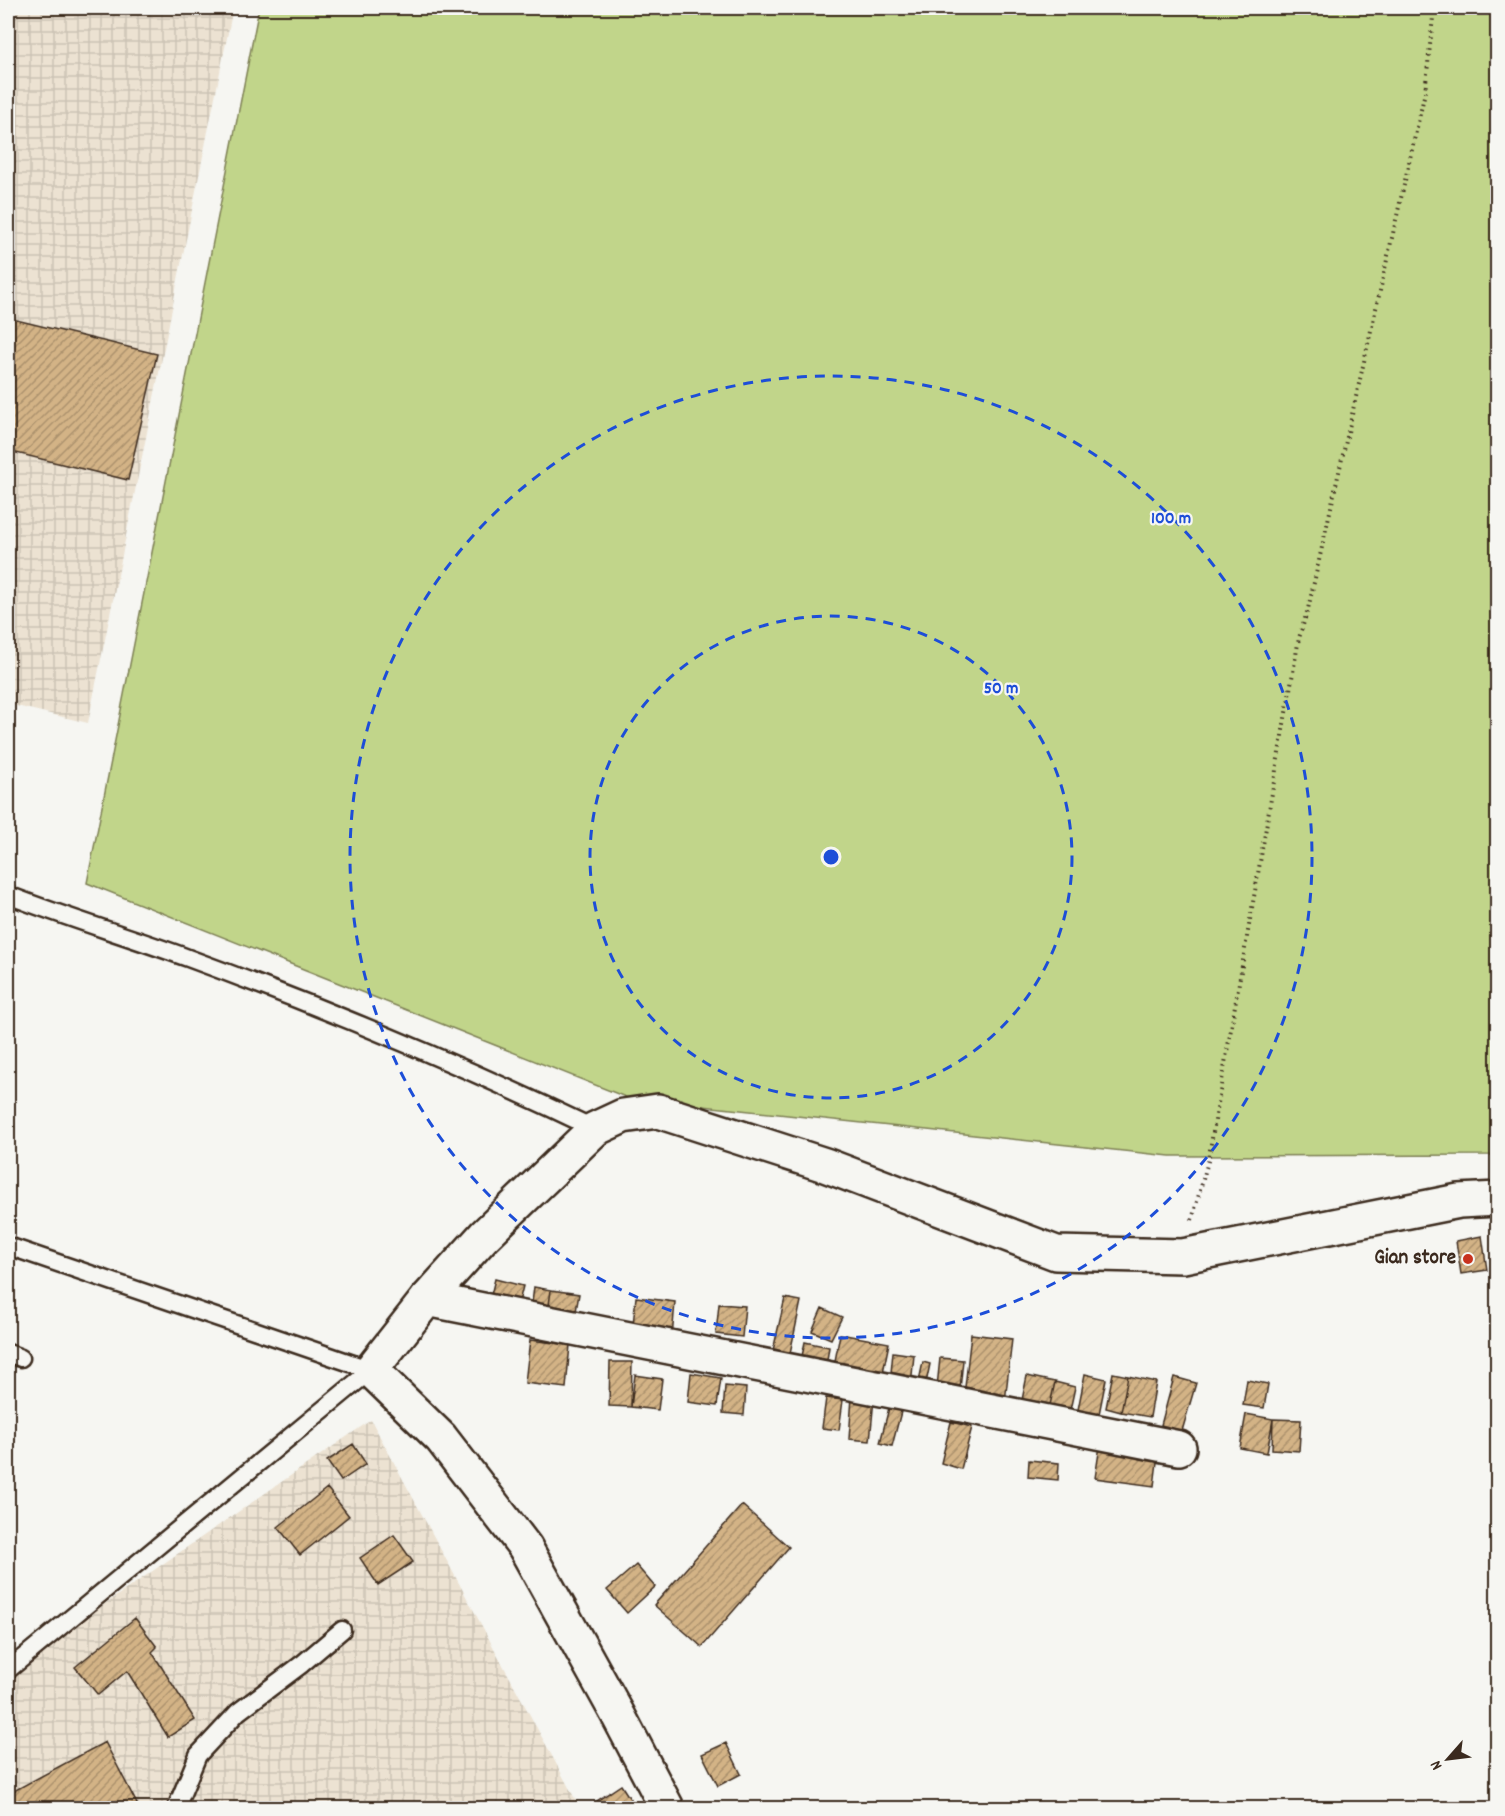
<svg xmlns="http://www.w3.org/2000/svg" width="1505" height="1816" viewBox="0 0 1505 1816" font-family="Dekko,sans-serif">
  <defs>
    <pattern id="industrial-grid" width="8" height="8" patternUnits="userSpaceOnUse" patternTransform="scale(1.5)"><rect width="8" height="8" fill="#ece2d2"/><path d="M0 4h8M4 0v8" fill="none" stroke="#cbc2b4"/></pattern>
    <pattern id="building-hatch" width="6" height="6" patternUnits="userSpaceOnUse" patternTransform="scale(1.5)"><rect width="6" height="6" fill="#d3b386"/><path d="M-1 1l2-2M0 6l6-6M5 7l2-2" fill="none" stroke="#ac926d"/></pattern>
  </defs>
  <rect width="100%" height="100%" fill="#f6f6f2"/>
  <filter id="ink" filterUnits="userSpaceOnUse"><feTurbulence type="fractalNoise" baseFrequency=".0167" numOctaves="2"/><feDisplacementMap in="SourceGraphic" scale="12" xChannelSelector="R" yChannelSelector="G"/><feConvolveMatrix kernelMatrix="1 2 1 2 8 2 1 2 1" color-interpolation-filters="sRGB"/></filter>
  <g filter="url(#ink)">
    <path fill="url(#industrial-grid)" d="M8,8h225l-145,715 -80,-19z
      M371,1420l209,388h-572v-137z"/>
    <path fill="#c1d58a" stroke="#7e8054" stroke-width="1.5" d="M259,8h1238v1147l-327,1 -542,-58 -541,-215z"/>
    <path fill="url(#building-hatch)" stroke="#3b2a1e" stroke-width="1.5" d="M8,318l149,36 -29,126 -120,-29z
      M1482,1236l5,34 -26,4 -5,-33z
      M495,1279l28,7 -7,28 -28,-7z
      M534,1287l17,3 -3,23 -17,-2z
      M551,1290l28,4 -4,23 -27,-4z
      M636,1297l39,5 -3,36 -40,-4z
      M785,1298l16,3 -12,57 -17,-3z
      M719,1304l26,2 -3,31 -26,-3z
      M822,1308l20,9 -11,22 -19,-8z
      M840,1334l49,9 -8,39 -48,-10z
      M971,1334l41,5 -7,63 -41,-6z
      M530,1340l40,5 -4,43 -41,-5z
      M805,1342l24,5 -3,19 -25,-5z
      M893,1352l21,3 -3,30 -21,-2z
      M940,1358l23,2 -3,29 -23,-2z
      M610,1362h22l-1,45 -22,-1z
      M923,1362l7,2 -5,24 -7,-2z
      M691,1373l30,5 -4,28 -29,-4z
      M1113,1373l15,3 -7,36 -15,-4z
      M1085,1374l21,5 -8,40 -21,-4z
      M635,1375l27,4 -4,31 -27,-3z
      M1027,1376l28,6 -5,23 -28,-5z
      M1128,1376l28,6 -6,35 -29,-5z
      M1174,1377l22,6 -14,48 -21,-6z
      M1247,1380l21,4 -4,24 -21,-3z
      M1055,1382l20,5 -5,23 -20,-5z
      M725,1386l21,2 -2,27 -21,-2z
      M852,1397l22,2 -4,42 -21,-2z
      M826,1398l17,2 -4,30 -17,-2z
      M890,1404l12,4 -10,38 -12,-3z
      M1246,1414l27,5 -6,34 -27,-5z
      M1273,1419l28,1 -2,31 -27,-2z
      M951,1422l21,5 -11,42 -20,-6z
      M353,1444l13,20 -25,17 -14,-20z
      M1100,1446l58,8 -4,32 -59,-8z
      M1029,1460l30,3 -1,17 -30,-3z
      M327,1488l22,28 -49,39 -22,-28z
      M742,1505l47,42 -87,100 -48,-42z
      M394,1535l19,27 -35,23 -18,-27z
      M636,1565l19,22 -28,26 -20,-23z
      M135,1618l22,29 -5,5 43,68 -27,17 -41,-66 -29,24 -23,-28z
      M105,1742l32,62 -9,4h-114l-6,-14z
      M726,1743l15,31 -23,12 -16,-32z
      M621,1785l15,23h-34l-5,-7z"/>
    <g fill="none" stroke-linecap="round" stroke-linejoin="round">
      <defs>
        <path id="service" d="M8,895c59,23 120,41 180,63 139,51 274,107 407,171
          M8,1246l363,124
          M8,1353l13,5
          M8,1670l363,-300
          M176,1808l22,-53 40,-43 64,-48 40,-34"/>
        <path id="minor" d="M427,1299l752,149"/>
        <path id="tertiary" d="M667,1808l-50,-95 -92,-166 -84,-109 -70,-68 56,-71 57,-63 111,-107 28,-13 35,-5 167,54 231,88 127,3 276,-55 39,-2"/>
      </defs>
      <use href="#service" stroke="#3b2a1e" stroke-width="21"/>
      <use href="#minor" stroke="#3b2a1e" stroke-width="38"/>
      <use href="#tertiary" stroke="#3b2a1e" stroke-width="38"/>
      <path stroke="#3b2a1e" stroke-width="4" stroke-dasharray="1.5 4.5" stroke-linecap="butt" d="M1192,1220l16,-59 91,-523 9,-29 117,-517 9,-84"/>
      <use href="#service" stroke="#f6f6f2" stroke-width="16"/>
      <use href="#minor" stroke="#f6f6f2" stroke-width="33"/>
      <use href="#tertiary" stroke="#f6f6f2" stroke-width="33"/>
    </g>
  </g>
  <g fill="none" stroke="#1d4ed8" stroke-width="3" stroke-dasharray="10 8">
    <circle cx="831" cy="857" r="241"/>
    <circle cx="831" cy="857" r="481"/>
  </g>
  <circle fill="#c8321e" stroke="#f6f6f2" stroke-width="2" cx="1468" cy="1259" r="6"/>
  <g text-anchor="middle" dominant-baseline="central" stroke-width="4.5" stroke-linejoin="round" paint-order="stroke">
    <g font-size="21" font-weight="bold" fill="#3b2a1e" stroke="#f6f6f2" text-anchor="end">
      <text x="1456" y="1259">Gian store</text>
    </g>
  </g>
  <circle cx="831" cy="857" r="9" fill="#1d4ed8" stroke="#f6f6f2" stroke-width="3"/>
  <g font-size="18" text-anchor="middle" font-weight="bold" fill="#1d4ed8" stroke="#f6f6f2" stroke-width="4.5" stroke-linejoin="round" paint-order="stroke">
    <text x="1171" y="523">100 m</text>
    <text x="1001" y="693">50 m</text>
  </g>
  <rect width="1505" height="1816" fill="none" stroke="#f6f6f2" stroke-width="30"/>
  <rect x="15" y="15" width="1475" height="1786" fill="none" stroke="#3b2a1e" stroke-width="2" filter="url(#ink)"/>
  <g transform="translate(1448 1759) rotate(242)" stroke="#f6f6f2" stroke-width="4.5" paint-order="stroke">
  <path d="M0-4.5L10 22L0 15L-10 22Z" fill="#3b2a1e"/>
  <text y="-9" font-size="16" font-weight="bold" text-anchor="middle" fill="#3b2a1e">N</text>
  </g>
</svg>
